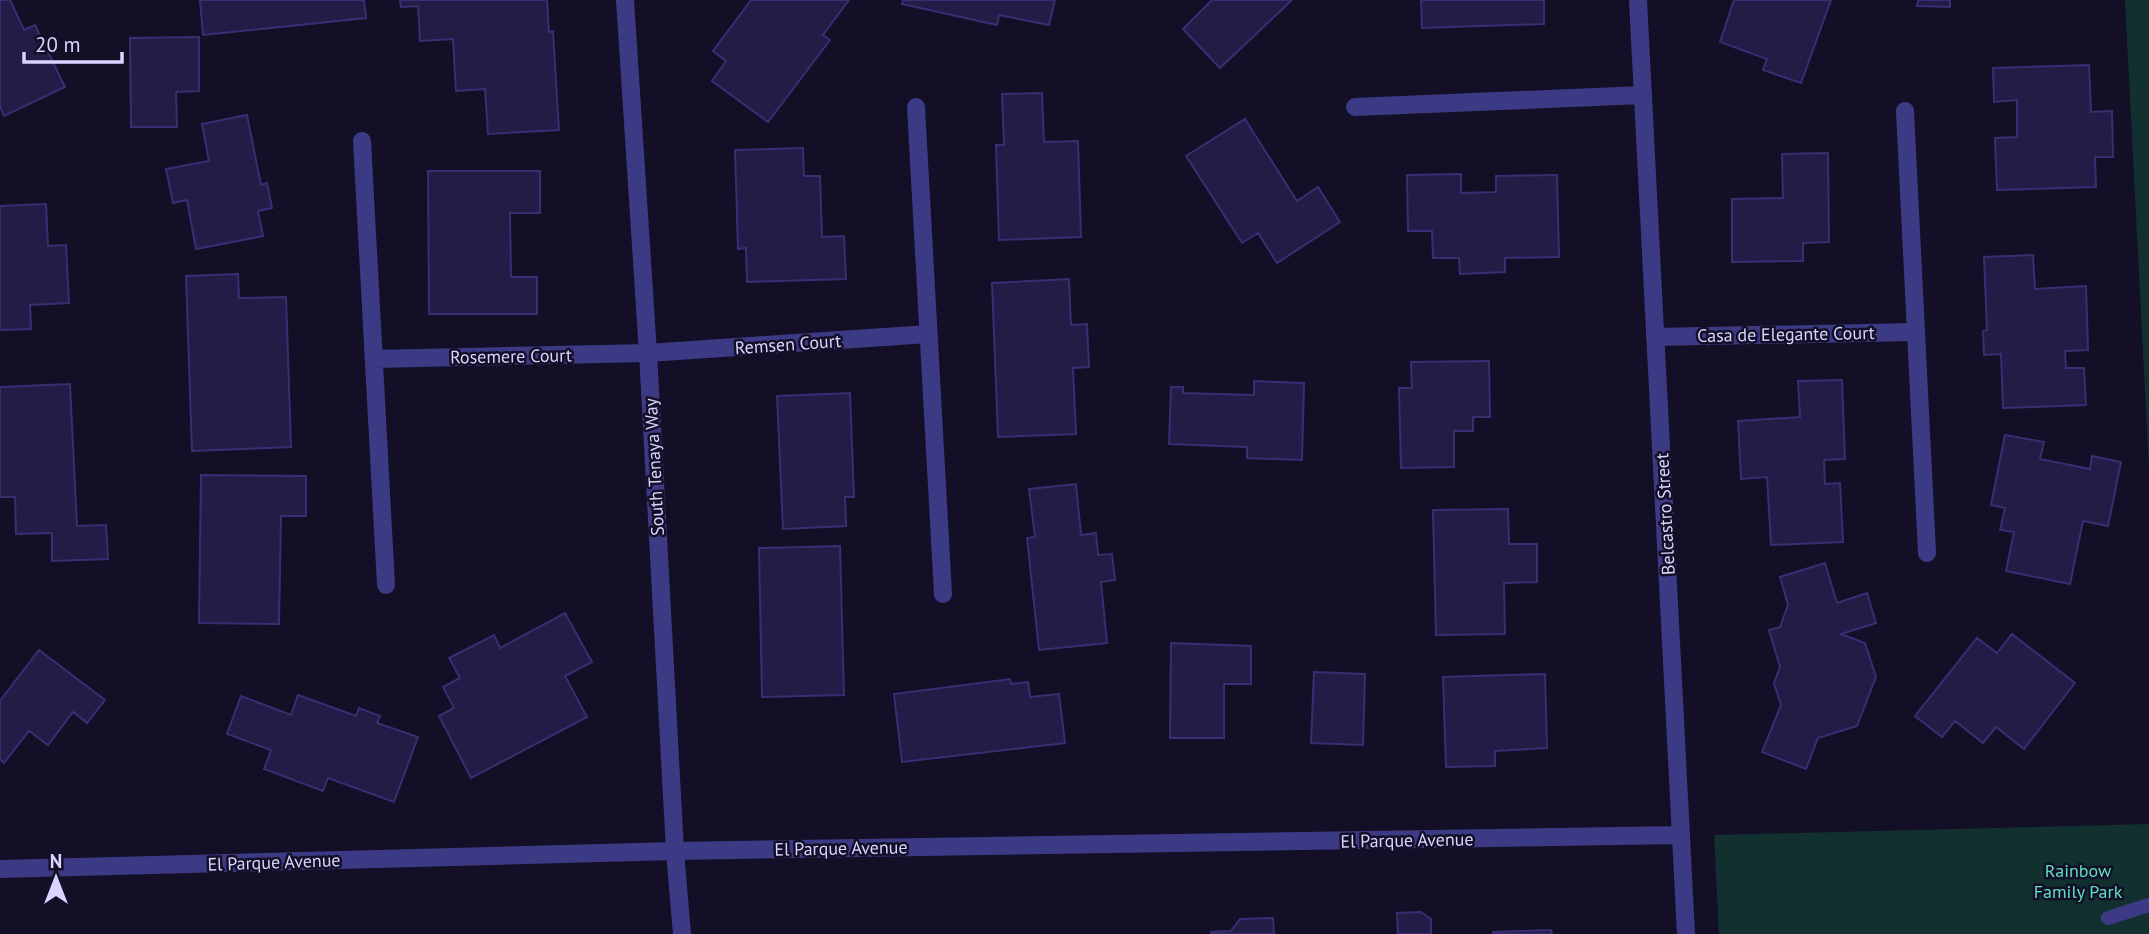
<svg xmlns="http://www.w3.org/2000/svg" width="2149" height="934" viewBox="0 0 2149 934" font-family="'PT Sans',sans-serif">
  <rect width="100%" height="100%" fill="#130f26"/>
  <path fill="#12302f" d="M2125,0h24v470z
    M2149,824v110h-430l-5,-99z"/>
  <path fill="#241b47" stroke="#3b2d73" stroke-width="2" d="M0,0h10l14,30 11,-5 30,62 -61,29 -4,-10z
    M200,0h164l2,18 -163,17z
    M400,0h147l2,32 4,-1 6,99 -71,4 -3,-45 -29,2 -3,-52 -33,2 -2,-35 -17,1z
    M751,0h98l-26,35 7,5 -62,82 -56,-41 14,-20 -13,-10z
    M903,0h152l-6,25 -50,-10 -2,10 -95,-21z
    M1212,0h80l-72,68 -37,-39z
    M1421,0h123v24l-122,4z
    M1734,0h97l-30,83 -38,-13 4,-11 -47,-17z
    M1918,0h32v7l-33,-1z
    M199,37v54l-23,1 1,35h-46l-1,-89z
    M2089,65l2,47 21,-1 1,46h-18l1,30 -99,3 -2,-52 22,-1v-37l-23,2 -1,-34z
    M1042,93l2,49 34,-1 3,96 -82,3 -3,-95h8l-2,-51z
    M247,115l14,70 6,-2 5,25 -14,3 5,25 -67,13 -9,-49 -14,3 -7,-34 43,-8 -7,-37z
    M1245,119l52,82 21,-14 22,35 -63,41 -19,-30 -16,10 -56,-87z
    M803,148l1,28h16l2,61 22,-1 2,43 -99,3 -1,-34 -8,1 -3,-99z
    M1828,153l1,89 -26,1v18l-71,1v-63l51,-1 -1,-44z
    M428,171h112v42h-30l1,64h26v37h-108z
    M1461,174v19l35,-1v-16l61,-1 2,82 -54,1v14l-45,2 -1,-16h-26l-1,-27h-24l-1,-56z
    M46,204l2,42 18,-1 3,58 -39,2 1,24 -31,1v-124z
    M2033,255l2,34 51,-3 2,64 -23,1 1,17h18l2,37 -83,3 -2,-54 -17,1 -1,-24 4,-1 -3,-73z
    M238,274l1,24 47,-1 5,150 -99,4 -6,-175z
    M1069,279l2,46 16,-1 2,43 -16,1 3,66 -78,3 -6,-154z
    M1489,361l1,56h-17v14h-19v36l-53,1 -2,-80h13l-1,-26z
    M1842,380l3,79 -21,1 1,24 15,-1 3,59 -72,3 -4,-68 -26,2 -3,-58 62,-4 -2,-36z
    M1254,381l50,2 -2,77 -55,-2v-11l-78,-3 2,-57h12v6l71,2z
    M70,384l7,142 29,-1 2,34 -56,2v-28l-36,1 -1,-37h-15v-110z
    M850,393l4,104h-9l1,29 -63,3 -6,-133z
    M2005,435l39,7 -4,17 50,10 2,-13 29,6 -13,64 -25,-5 -13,63 -64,-13 8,-39 -14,-2 5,-22 -14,-3z
    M201,475l105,1v40h-25l-2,108 -80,-1z
    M1076,484l5,51 15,-2 2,22 14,-1 3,26 -14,2 6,61 -68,7 -12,-112 8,-1 -6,-48z
    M1508,509l1,35h28v38l-33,1 1,51 -69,1 -3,-125z
    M840,546l4,149 -82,2 -3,-149z
    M1825,563l12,40 30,-10 9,30 -35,11 24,9 11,34 -19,49 -39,12 -12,31 -44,-17 19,-47 -7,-22 6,-16 -11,-37 11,-3 8,-22 -8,-28z
    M565,613l27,49 -27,14 22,41 -116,61 -32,-62 15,-8 -11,-21 17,-9 -11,-20 45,-23 6,13z
    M2012,634l63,49 -51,66 -28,-22 -13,16 -28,-22 -13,16 -27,-21 62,-78 20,15z
    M1171,643l80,3v38h-27v54h-54z
    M39,650l66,50 -18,23 -14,-11 -25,33 -19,-14 -25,32 -4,-4v-58z
    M1314,672l51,2 -2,71 -52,-2z
    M1545,674l2,74 -52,3v15l-49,1 -3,-90z
    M1010,679l1,5 17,-2 2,15 29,-3 6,49 -163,19 -8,-68z
    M298,695l58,21 3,-8 21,8 -3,7 41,14 -24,65 -66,-24 -5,13 -59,-22 7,-19 -44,-16 14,-38 50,19z
    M1421,912l10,7v15h-33l-1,-21z
    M1273,918l1,16h-63v-2l20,-1 9,-12z
    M1551,930l1,4h-59v-2z"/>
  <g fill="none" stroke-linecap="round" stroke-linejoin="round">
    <path stroke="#3d3a85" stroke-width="14" d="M2108,918l41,-13"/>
    <path stroke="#3d3a85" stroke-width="18" d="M1638,0l48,934
      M916,107l27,487
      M1355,107l288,-12
      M1905,111l22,442
      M362,141l24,444
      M1655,337l261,-5
      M374,359l274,-6 280,-19
      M0,869l675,-18 1006,-16"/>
    <path stroke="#3d3a85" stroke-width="18" d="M625,0l23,353 27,498 7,83"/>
  </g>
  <g text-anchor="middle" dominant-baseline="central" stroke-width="5" stroke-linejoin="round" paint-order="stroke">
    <g font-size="18" fill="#d9d4ff" stroke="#130f26">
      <text transform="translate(1786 334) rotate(-1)">Casa de Elegante Court</text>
      <text transform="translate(788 344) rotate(-4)">Remsen Court</text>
      <text transform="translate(511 356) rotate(-1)">Rosemere Court</text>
      <text transform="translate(654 467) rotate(-93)">South Tenaya Way</text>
      <text transform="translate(1665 514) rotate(-93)">Belcastro Street</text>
      <text transform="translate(1407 840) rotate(-1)">El Parque Avenue</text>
      <text transform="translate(841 848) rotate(-1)">El Parque Avenue</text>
      <text transform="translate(274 862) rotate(-2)">El Parque Avenue</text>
    </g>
    <g font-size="18" fill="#5fe0c0" stroke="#130f26">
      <text x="2078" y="870">Rainbow<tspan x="2078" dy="21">Family Park</tspan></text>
    </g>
  </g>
  <g transform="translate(56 878)" stroke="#130f26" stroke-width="5" paint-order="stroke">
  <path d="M0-5L12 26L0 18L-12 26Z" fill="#d9d4ff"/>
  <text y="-10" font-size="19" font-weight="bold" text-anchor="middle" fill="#d9d4ff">N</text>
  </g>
  <path d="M24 52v10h98v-10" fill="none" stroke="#d9d4ff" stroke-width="3.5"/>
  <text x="35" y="52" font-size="21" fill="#d9d4ff" stroke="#130f26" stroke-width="5" paint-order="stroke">20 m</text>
</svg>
